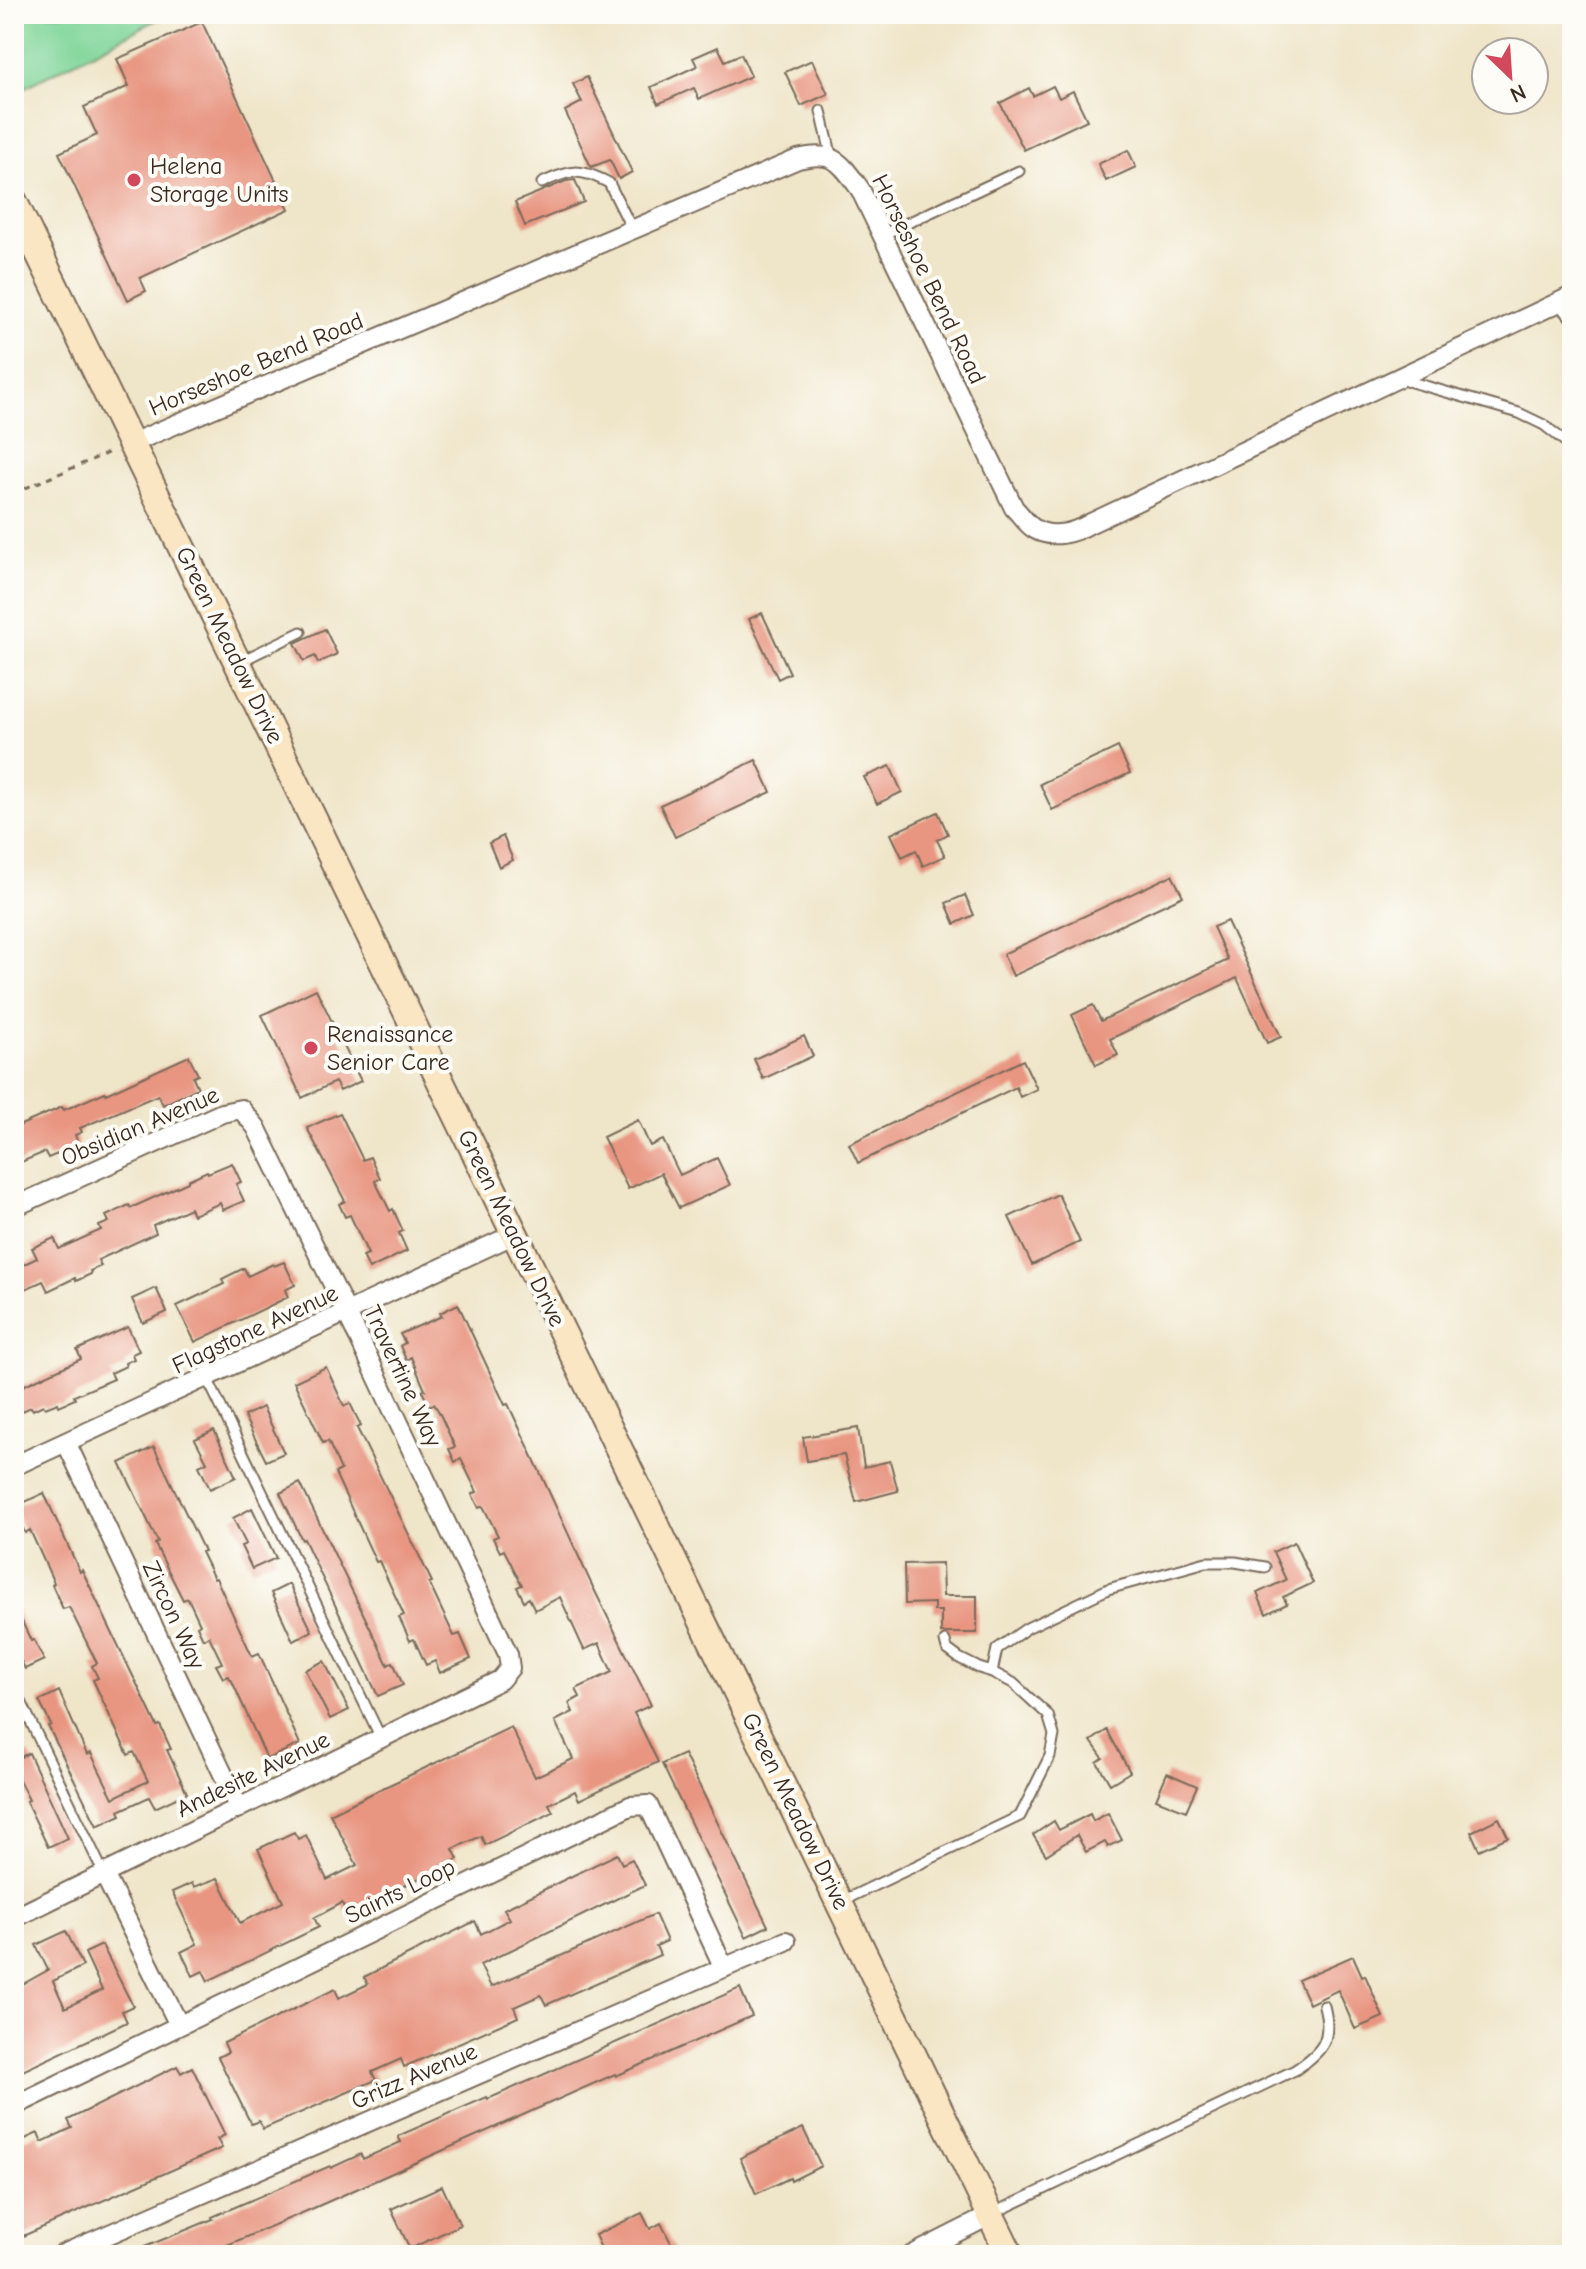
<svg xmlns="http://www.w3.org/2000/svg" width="1586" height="2269" viewBox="0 0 1586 2269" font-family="'Comic Neue',sans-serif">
  <rect width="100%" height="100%" fill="#fdfcf7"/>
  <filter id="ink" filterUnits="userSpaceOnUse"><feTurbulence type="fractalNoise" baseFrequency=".0125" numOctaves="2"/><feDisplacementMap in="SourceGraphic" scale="16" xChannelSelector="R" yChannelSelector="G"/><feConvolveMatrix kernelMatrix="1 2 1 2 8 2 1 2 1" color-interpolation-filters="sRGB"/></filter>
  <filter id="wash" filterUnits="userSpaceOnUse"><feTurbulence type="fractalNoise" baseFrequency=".006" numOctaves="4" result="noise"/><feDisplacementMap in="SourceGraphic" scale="32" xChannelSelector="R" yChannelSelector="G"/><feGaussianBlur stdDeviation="1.8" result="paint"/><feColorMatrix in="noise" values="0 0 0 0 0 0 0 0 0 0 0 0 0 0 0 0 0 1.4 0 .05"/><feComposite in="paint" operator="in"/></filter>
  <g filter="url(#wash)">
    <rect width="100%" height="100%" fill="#efe5c9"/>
    <path fill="#7fd599" stroke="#5d805c" stroke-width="2" d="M14,14h154l-154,79z"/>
    <g id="blocks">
      <path fill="#e89581" d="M202,22l87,187 -149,69 6,13 -18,9 -69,-147 38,-18 -13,-28 45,-21 -12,-27z
        M718,47l7,14 16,-7 10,22 -52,23 -5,-11 -36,16 -7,-17 46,-21 -4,-8z
        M812,60l16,34 -27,12 -16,-34z
        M587,77l45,95 -13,7 -9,-19 -19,7 -26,-56 17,-9 -9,-18z
        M1053,86l6,12 14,-7 14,29 -63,30 -24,-47 29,-15 4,8z
        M1128,150l8,17 -30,14 -8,-17z
        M575,180l9,22 -59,24 -10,-24 51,-21z
        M762,613l28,60 -12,6 -29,-60z
        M325,629l12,25 -19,9 -3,-7 -11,5 -9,-18z
        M1118,747l12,26 -78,37 -12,-26z
        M756,760l15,32 -96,45 -15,-32z
        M890,766l12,26 -25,12 -13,-27z
        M938,812l10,22 -11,6 8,16 -22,10 -7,-16 -14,7 -11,-23z
        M503,836l10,24 -14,7 -10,-24z
        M1172,875l11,21 -170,80 -10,-22z
        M965,895l9,20 -19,9 -9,-21z
        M1227,921l54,116 -14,6 -30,-65 -127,61 8,16 -22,10 -24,-50 21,-10 8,16 127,-61 -15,-33z
        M316,989l45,92 -21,10 -5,-9 -33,16 -40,-83z
        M804,1036l9,20 -50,23 -9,-20z
        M189,1056l9,19 -5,2 5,11 -35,17 -5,-10 -78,33 2,4 -7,3 4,10 -31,13 -3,-6 -31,13v-37l48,-21 2,3 41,-18 1,2z
        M1023,1060l14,29 -17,8 -4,-10 -158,76 -9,-19z
        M340,1113l23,47 7,-3 10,21 -5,3 15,30 3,-2 10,22 -4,2 8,18 -38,18 -6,-13 5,-2 -18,-39 -5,2 -6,-13 6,-3 -38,-73z
        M638,1120l12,26 13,-6 17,35 37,-17 13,27 -51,23 -18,-35 -33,16 -25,-52z
        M232,1163l9,19 -5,2 8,17 -21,9 -3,-7 -27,12 -3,-7 -37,17 3,8 -58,27 3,6 -11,5 1,3 -15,7 -1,-3 -27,13 -5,-10 -29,13v-25l23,-11 -5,-10 22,-10 5,11 42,-19 -2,-4 10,-4 -3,-6 23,-11 2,3 57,-26v-2l19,-9 1,2z
        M1058,1194l22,48 -48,23 -23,-48z
        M284,1262l11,23 -10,5 3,7 -93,45 -18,-36 47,-22 -2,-5 22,-11 4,8 25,-12 1,2z
        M156,1288l11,24 -24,11 -11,-24z
        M458,1304l47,101 3,-1 19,40 63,137 61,124 -17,8 24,49 -79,38 -4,-9 -26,13 4,8 -68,33 -4,-9 -28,13 5,10 -111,55 -5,-11 -28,15 5,9 -111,54 -5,-10 -10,5 -12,-24 16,-8 -25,-52 20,-9 2,4 24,-9 22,45 43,-21 -25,-53 36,-17 4,7 8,-4 21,45 30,-15 -27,-51 53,-26 128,-61 24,50 38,-18 -18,-38 18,-9 -4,-9 11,-6 -4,-8 36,-17 -13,-29 -15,7 -24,-53 -25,13 -6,-12 -5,3 -7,-14 5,-2 -18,-35 -4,2 -7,-14 5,-2 -15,-30 -4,2 -7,-14 5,-2 -16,-33 -6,3 -6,-13 6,-2 -16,-35 -5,-8 -5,2 -7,-15 3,-1 -14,-33 -5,3 -6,-14 5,-3 -5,-9 42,-18 -2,-3z
        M128,1327l11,24 -7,3 2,5 -9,4 1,3 -15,7 3,6 -40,17 1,3 -16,7 -1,-3 -13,5 -2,-3 -10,5 -2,-3 -17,8v-25l67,-31 -4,-9z
        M326,1367l18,39 6,-3 11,23 -4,2 75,154 -3,1 25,53 6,-2 11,25 -31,14 -5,-12 -9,4 -12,-26 -4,2 -11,-24 5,-2 -25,-54 -3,1 -41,-89 6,-3 -13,-29 -5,2 -29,-61z
        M263,1407l21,46 -18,8 -22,-45z
        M858,1428l6,39 26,-6 8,30 -42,11 -12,-47 -37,6 -4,-24z
        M214,1430l22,47 -26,12 -11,-23 8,-4 -12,-23z
        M154,1447l50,104 -3,1 13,27 2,-1 36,78 7,-3 41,91 -33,15 -35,-78 -4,-5 -5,2 -7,-13 6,-2 -13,-27 -6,3 -6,-13 3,-2 -12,-26 -5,2 -28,-56 3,-2 -38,-79z
        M300,1483l88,182 5,-3 10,23 -25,11 -74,-157 -2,1 -22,-47z
        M44,1493l36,79 2,-2 75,156 3,-1 11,24 -4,1 20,43 -32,15 -6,-11 -30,14 2,4 -24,11 -49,-100 3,-1 -12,-24 20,-10 28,64 4,-2 22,45 35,-17 -14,-29 -6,3 -35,-75 5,-2 -6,-12 5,-3 -28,-56 -6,2 -11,-24 2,-2 -24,-53 -5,3 -11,-24v-2z
        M252,1508l24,50 -24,11 -11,-23 5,-2 -13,-26z
        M1294,1542l19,41 -30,14 4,7 -21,10 -9,-21 29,-13 -13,-28z
        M942,1563l1,33h34v37h-36v-22h-7v-8l-29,1 -1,-40z
        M289,1584l23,47 -19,10 -22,-48z
        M14,1604l17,37 3,-1 10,20 -19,9 -11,-22z
        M324,1661l25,49 -19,9 -25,-49z
        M1107,1730l23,42 -20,12 -13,-22 6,-4 -12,-17z
        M29,1753l39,85 -20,9 -22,-46 3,-1 -15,-30v-10z
        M684,1754l84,172 -22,11 -84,-173z
        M1167,1773l30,13 -11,25 -30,-12z
        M1108,1813l14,27 -14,7 -3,-5 -19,10 -9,-17 -31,20 -13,-20 21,-14 5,9 31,-16 3,7z
        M1499,1818l9,19 -29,13 -8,-18z
        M617,1854l5,10 10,-5 13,26 -165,80 11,22 164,-73 12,27 -11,5 4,9 -114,50 -5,-10 -27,12 4,10 -114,50 -3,-8 -29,13 4,8 -113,49 -4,-8 -8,3 -33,-67 10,-5 -4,-9 111,-54 4,9 29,-14 -4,-7 111,-56 6,13 29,-15 -6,-10z
        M66,1931l17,35 -30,15 12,27 37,-18 -17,-37 17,-8 31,61 -11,5 5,11 -113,53v-86l34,-19 -12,-25z
        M1353,1956l9,20 3,-1 18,42 -28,12 -17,-39 -29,14 -11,-24z
        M740,1988l12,28 -136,60 -1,-2 -299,133 -112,48h-79l88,-36 -1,-2 118,-51 1,2 30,-14 2,5 38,-17 -3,-6 89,-39 1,2z
        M177,2066l4,7 11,-6 33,68 -8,4 5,9 -208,92v-96l24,-11 4,9 30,-14 -4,-8z
        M803,2128l18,38 -30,15 -1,-3 -34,16 -16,-36z
        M442,2186l18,39 -50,24 -19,-40z
        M642,2213l8,16 11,-6 13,26 -12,6h-58l-9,-20z"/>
    </g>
  </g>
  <g filter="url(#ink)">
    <use href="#blocks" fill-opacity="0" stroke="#7a6b5a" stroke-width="2"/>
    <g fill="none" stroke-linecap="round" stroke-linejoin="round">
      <defs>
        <path id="service" d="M821,111l11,47
          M542,183c29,-14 38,-15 67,0l24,48
          M882,235l137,-64
          M1558,302l14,17
          M1401,379l118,34 25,12 28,22
          M239,662l62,-30
          M207,1378l174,360
          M992,1672l5,-23 30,-21 81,-39 98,-27h29l30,5
          M14,1687l90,187
          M840,1902l180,-86 30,-60 4,-21 -6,-20 -35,-32 -21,-11 -13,-4 -20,-10 -12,-9 -2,-8
          M994,2213l301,-143c27,-18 38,-30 29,-64"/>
        <path id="minor" d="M132,443l666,-284c36,-9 42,3 62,30l154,319c6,6 12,15 19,20 18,12 41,5 58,-5l481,-227
          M14,1207l208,-94 19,-4 15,18 91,186 161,341 2,14 -10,12 -486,238
          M66,1442l173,366
          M14,1466l501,-232
          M104,1874l75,151
          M14,2106l616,-300 18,-1 76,163
          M61,2255l725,-314
          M912,2255l79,-40"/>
        <path id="secondary" d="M14,202l996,2053"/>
      </defs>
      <use href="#service" stroke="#7a6b5a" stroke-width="13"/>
      <use href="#minor" stroke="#7a6b5a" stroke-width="22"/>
      <use href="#secondary" stroke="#7a6b5a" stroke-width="30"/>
      <path stroke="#7a6b5a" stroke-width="3" stroke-dasharray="6 6" stroke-linecap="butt" d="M14,493l96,-41"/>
      <use href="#service" stroke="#fff" stroke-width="9"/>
      <use href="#minor" stroke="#fff" stroke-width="18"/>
      <use href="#secondary" stroke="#fbe6c3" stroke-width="26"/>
    </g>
  </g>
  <g fill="#d1495b" stroke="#fdfcf7" stroke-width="3">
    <circle cx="134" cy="180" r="8"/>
    <circle cx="311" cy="1048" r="8"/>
  </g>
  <g text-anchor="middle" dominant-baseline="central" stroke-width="8" stroke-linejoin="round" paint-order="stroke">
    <g font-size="24" fill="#3b2a1e" stroke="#fdfcf7" text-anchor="start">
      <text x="150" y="166">Helena<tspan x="150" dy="28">Storage Units</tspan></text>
      <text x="327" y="1034">Renaissance<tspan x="327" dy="28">Senior Care</tspan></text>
    </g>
    <g font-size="24" fill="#3b2a1e" stroke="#fdfcf7">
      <text transform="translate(929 279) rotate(64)">Horseshoe Bend Road</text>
      <text transform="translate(256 364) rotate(-23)">Horseshoe Bend Road</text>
      <text transform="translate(230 645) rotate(64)">Green Meadow Drive</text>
      <text transform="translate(140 1126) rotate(-23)">Obsidian Avenue</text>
      <text transform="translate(512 1228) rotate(64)">Green Meadow Drive</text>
      <text transform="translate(255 1329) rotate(-25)">Flagstone Avenue</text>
      <text transform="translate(403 1376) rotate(65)">Travertine Way</text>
      <text transform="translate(174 1615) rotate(65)">Zircon Way</text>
      <text transform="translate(253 1774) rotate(-26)">Andesite Avenue</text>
      <text transform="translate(796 1811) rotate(64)">Green Meadow Drive</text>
      <text transform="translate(400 1891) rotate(-26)">Saints Loop</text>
      <text transform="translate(414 2076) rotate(-23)">Grizz Avenue</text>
    </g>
  </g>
  <rect width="1586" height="2269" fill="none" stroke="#fdfcf7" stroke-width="48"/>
  <g transform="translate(1510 76) rotate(155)"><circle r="38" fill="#fdfcf7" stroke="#afa8a0" stroke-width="2"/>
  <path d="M0-6L14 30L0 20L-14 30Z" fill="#d1495b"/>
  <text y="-12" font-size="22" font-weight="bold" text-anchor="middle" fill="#3b2a1e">N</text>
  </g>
</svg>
